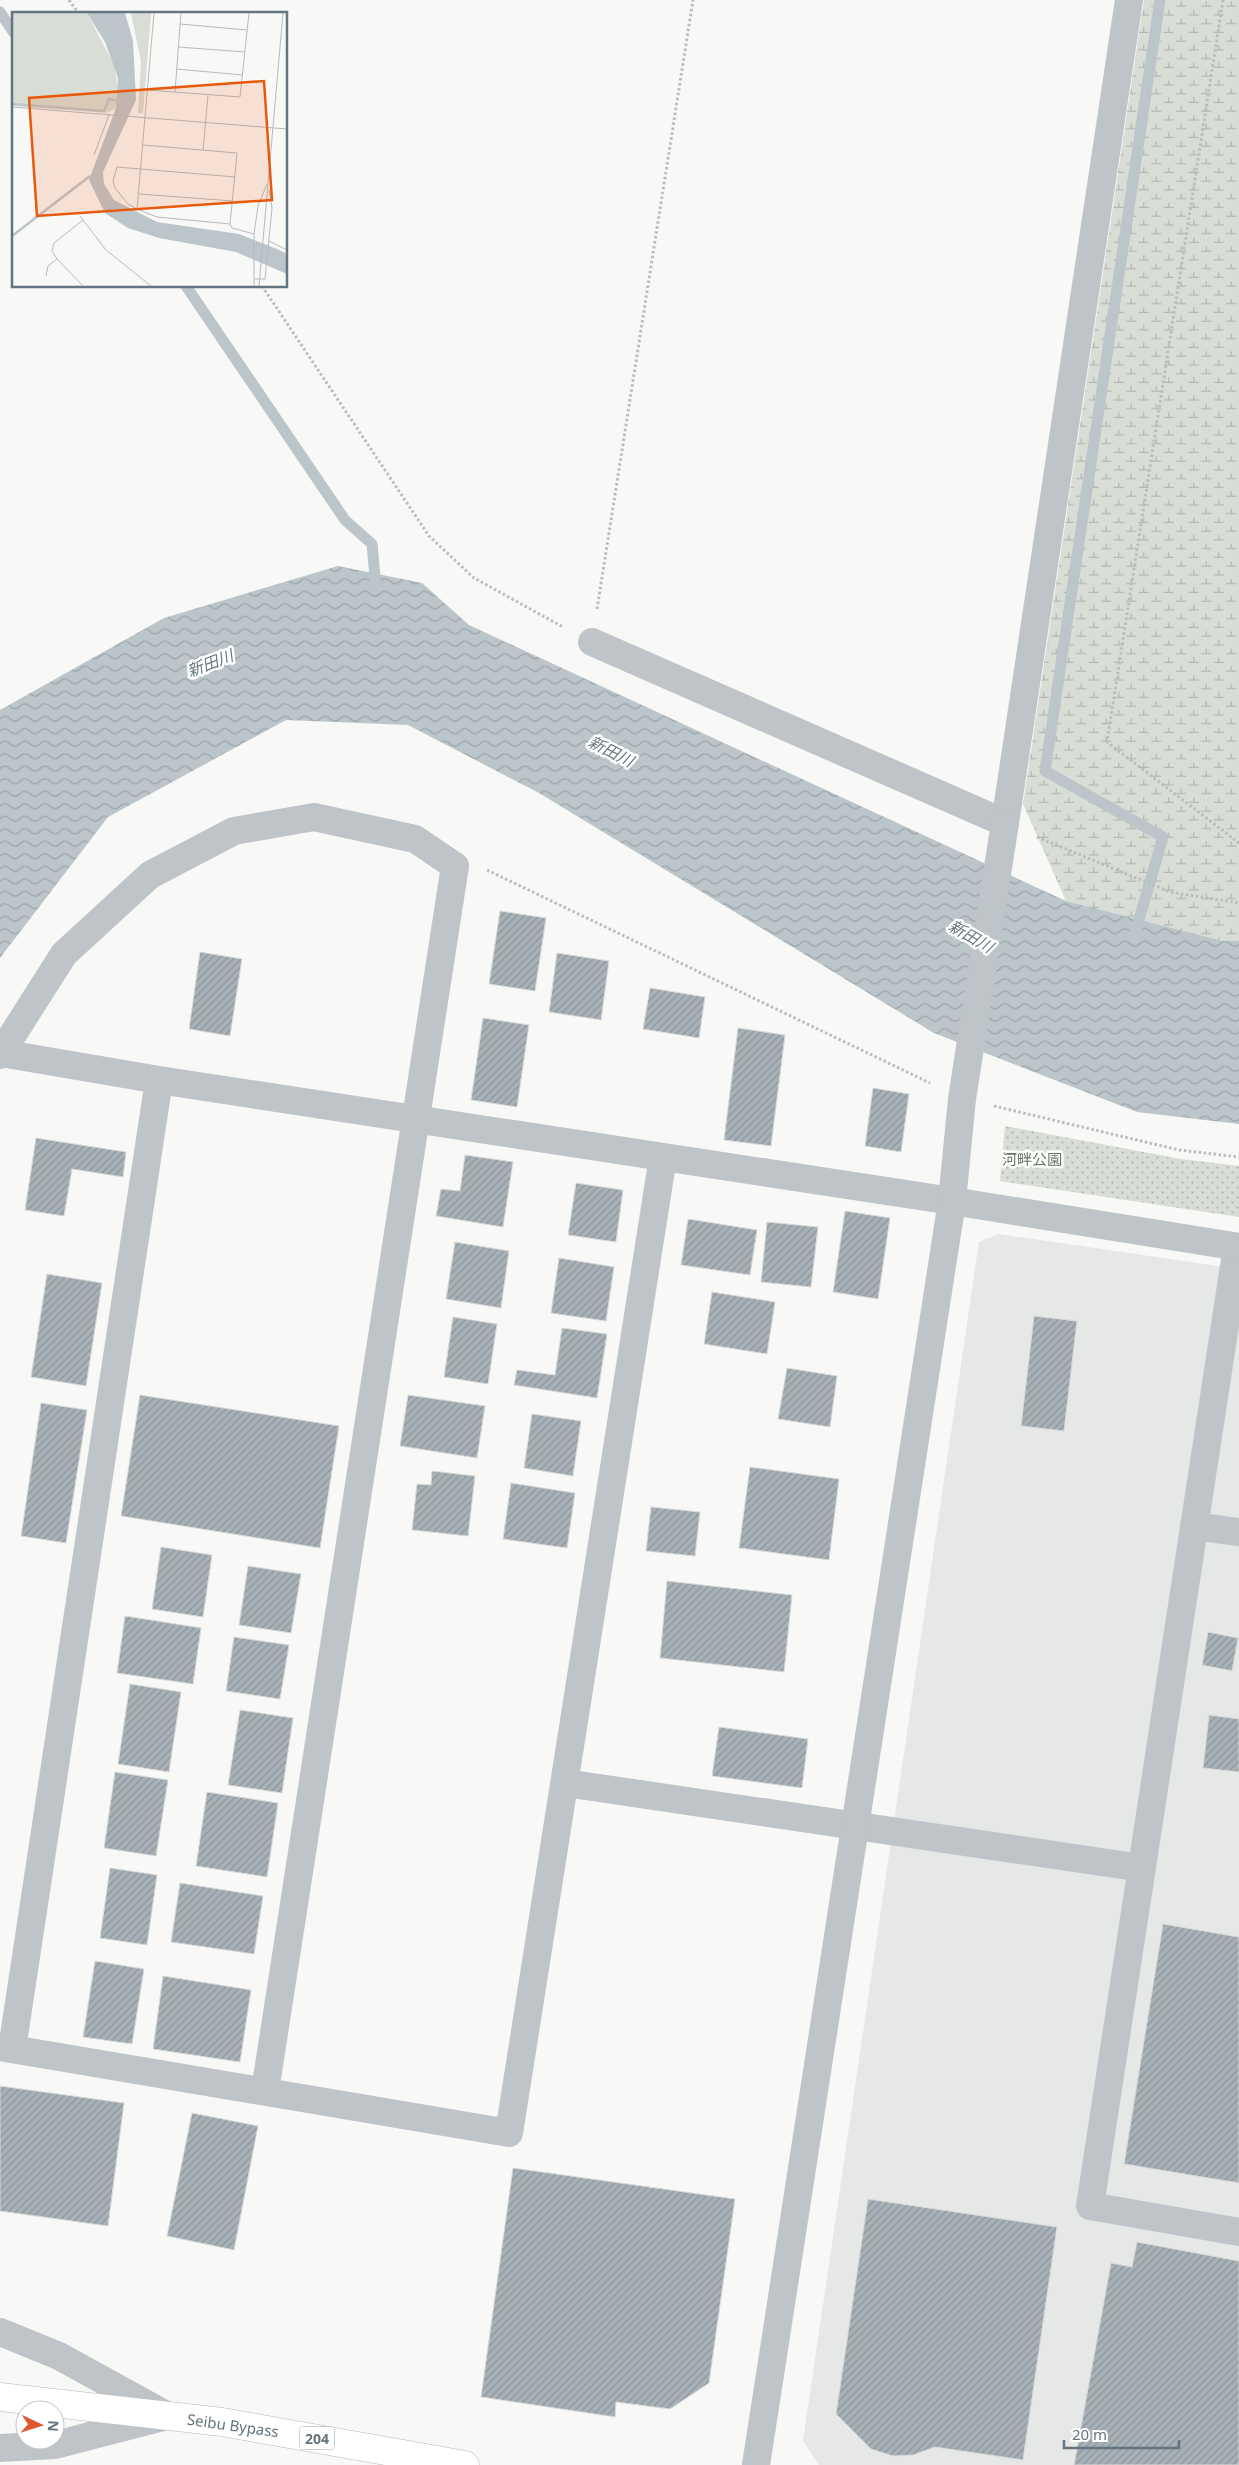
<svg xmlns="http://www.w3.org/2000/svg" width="1239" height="2465" viewBox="0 0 1239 2465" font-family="'Noto Sans','Noto Sans JP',sans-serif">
  <defs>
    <pattern id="green-dots" width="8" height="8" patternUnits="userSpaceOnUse" patternTransform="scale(1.25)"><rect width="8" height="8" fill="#d8ddd5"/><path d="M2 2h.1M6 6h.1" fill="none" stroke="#b3b8b2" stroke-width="1.8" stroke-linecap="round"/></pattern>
    <pattern id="wetland-marsh" width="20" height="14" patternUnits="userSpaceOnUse" patternTransform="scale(1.25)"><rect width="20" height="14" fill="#d8ddd5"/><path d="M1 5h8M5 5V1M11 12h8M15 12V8" fill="none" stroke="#b3b8b2"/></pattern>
    <pattern id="water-waves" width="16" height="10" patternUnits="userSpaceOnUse" patternTransform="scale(1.25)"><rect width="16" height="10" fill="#bbc5ca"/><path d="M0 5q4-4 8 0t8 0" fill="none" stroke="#9ca5a9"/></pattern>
    <pattern id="building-hatch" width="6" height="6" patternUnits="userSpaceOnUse" patternTransform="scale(1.25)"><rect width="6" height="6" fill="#a8b1b7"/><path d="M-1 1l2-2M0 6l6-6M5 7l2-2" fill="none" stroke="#8c959a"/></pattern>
  </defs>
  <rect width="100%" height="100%" fill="#f8f8f6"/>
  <path fill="#e6e7e7" d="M998,1234l241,35v1196h-420l-16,-24 176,-1199z"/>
  <path fill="url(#green-dots)" d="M1005,1126l176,33 58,7v51l-239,-36z"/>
  <path fill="url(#wetland-marsh)" d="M1144,0h95v941h-16l-157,-40 -43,-97z"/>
  <path fill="url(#water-waves)" d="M338,566l84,17 47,42 597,276 157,40h16v183l-102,-12 -203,-79 -395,-240 -131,-68 -122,-5 -178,97 -108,141v-248l164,-92z"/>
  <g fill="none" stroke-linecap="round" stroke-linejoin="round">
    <path stroke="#bbc5ca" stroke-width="11" d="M0,12l14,21
      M186,286l159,234 27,24 4,44
      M1135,933l28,-96 -118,-66 115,-771"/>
  </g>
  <path fill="url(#building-hatch)" stroke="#dadad8" d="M500,911l46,7 -11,73 -46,-7z
    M200,952l42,7 -12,77 -41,-7z
    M557,953l52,8 -8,59 -52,-8z
    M650,988l55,9 -6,41 -56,-9z
    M483,1018l46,7 -12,82 -46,-7z
    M738,1028l47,7 -14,111 -47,-6z
    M873,1088l36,6 -8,58 -36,-6z
    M36,1138l90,14 -3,25 -51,-8 -8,47 -39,-6z
    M465,1155l48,7 -10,65 -67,-11 5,-27 19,2z
    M576,1183l47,7 -7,52 -48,-7z
    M845,1211l45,7 -12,81 -45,-7z
    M688,1219l69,11 -7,45 -69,-10z
    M767,1222l51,5 -7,60 -50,-5z
    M455,1242l54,9 -8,57 -55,-9z
    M559,1258l55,9 -8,54 -55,-8z
    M47,1274l55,9 -16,103 -55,-9z
    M712,1292l63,10 -8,52 -63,-10z
    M1034,1316l43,5 -13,110 -43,-5z
    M453,1317l44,7 -9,60 -44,-7z
    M562,1328l45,6 -10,64 -83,-13 3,-15 38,5z
    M787,1368l50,8 -7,51 -52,-8z
    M140,1395l199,31 -19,122 -199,-32z
    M408,1395l77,11 -8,52 -77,-12z
    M41,1403l46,7 -21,133 -45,-7z
    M532,1414l49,7 -8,55 -49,-8z
    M750,1467l89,12 -10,81 -90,-12z
    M432,1471l43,5 -7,60 -56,-6 5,-46 14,1z
    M511,1483l64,10 -8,55 -64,-9z
    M651,1507l49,5 -5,44 -49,-5z
    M161,1547l51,8 -9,62 -51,-8z
    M248,1566l53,8 -10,59 -52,-8z
    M667,1581l125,14 -8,77 -124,-14z
    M125,1616l76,12 -8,56 -76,-11z
    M1208,1632l30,6 -6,33 -30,-6z
    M234,1637l55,8 -9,54 -54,-8z
    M130,1684l51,8 -12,80 -51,-8z
    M240,1710l53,8 -11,75 -54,-8z
    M1209,1715l30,4v53l-36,-4z
    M719,1727l89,12 -6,49 -90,-12z
    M115,1772l53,8 -12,76 -52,-8z
    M207,1792l71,11 -11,74 -71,-11z
    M110,1868l47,7 -10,70 -47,-7z
    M180,1883l83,13 -9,58 -83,-12z
    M1163,1924l76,13v246l-115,-19z
    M95,1961l49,8 -12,75 -49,-7z
    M163,1976l88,14 -11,72 -87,-13z
    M0,2086l124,17 -16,123 -108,-15z
    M192,2113l66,13 -24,124 -67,-14z
    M513,2168l222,31 -26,184 -39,26 -54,-7 -1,15 -134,-20z
    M868,2199l189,28 -34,233 -88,-13 -22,8 -20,1 -22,-7 -35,-35z
    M1137,2242l102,19v204h-165l37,-202 21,4z"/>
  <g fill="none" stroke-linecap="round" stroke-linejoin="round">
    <defs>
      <path id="trunk" d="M0,2397l222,25 243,43"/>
    </defs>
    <use href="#trunk" stroke="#b3b7bb" stroke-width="29"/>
    <path stroke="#babdc0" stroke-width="3" stroke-dasharray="2.5 2.5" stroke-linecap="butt" d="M69,0l10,14
      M1223,0l-116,742 132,101
      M262,286l167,250 45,42 89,49
      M597,609l96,-609
      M1037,837l133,55 69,11
      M487,870l443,213
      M994,1106l185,44 60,7"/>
    <path stroke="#bfc4c8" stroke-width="28" d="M592,642l413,181 124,-823
      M1,1053l63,-99 86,-79 84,-44 80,-14 101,22 40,27 -190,1225
      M0,1055l1,-2 158,27 793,121
      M1237,1247l-147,959 149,26
      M1194,1526l45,6
      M565,1783l577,85
      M0,2047l509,86 154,-976
      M12,2049l147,-969
      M0,2332l59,24 109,60
      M0,2448l55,-3 112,-29"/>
    <path stroke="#bfc4c8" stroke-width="28" d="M952,1201l287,46
      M756,2465l196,-1264 10,-102 43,-276"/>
    <use href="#trunk" stroke="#fff" stroke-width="28"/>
  </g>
  <g text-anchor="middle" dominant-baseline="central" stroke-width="5" stroke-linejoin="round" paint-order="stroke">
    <rect fill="#fff" stroke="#929ea6" stroke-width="1" x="299.5" y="2426.5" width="35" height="23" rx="4"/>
    <g font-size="14" font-weight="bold" fill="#647480">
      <text x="317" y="2438">204</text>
    </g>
    <g font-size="15" fill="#667863" stroke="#fff">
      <text x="1032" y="1159">河畔公園</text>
    </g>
    <g font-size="15" fill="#647480" stroke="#fff">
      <text transform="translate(233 2425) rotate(8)">Seibu Bypass</text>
    </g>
    <g font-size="16" font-style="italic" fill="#647981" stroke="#fff">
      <text transform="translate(210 663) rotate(-21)">新田川</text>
      <text transform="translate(611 751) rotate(27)">新田川</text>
      <text transform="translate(971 936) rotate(30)">新田川</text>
    </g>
  </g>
  <g transform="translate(12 12)">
    <rect width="275" height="275" fill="#f8f8f6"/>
    <path d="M119,1h20l-8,100h-5l3,-51z" fill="#d8ddd5"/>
    <path d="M0,1h75l27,52 5,28 -3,15 -9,5 -95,-7z" fill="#d8ddd5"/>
    <path d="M75,1h38l8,28 3,59 -33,72 1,12 10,16 43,22 82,12 38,15 10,5v20l-51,-22 -77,-14 -31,-10 -23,-15 -16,-33 27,-72 2,-30 -13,-36z" fill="#bbc5ca"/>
    <path fill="none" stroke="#bbc5ca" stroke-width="2.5" d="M0,92l92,7 5,-12 9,2M0,224l78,-60"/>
    <path fill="none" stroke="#b4bbc0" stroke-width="1" d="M142,1l-17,196 20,8 73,7 2,4 22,6M168,12l67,6M166,35l67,5M164,57l67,6M136,78l92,7 9,-84M163,80l6,-79M0,95l275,22M131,133l94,8 -7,71M191,138l5,-55M82,143l15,-40M127,182l94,7M125,197l-9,-5 -13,-16 -2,-7 4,-14 118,10M68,204l26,34 45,36M257,229l18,9M45,247l-5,-8 2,-8 29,-23M34,264l2,-10 9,-7 26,27M243,267h10l7,-71 -3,-18M242,274v-52l4,-28 9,-22M247,274l24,-273"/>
    <path fill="#e8590c" fill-opacity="0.15" stroke="#e8590c" stroke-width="2.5" d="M252,69l8,119 -235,16 -8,-118z"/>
    <rect width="275" height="275" fill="none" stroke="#647480" stroke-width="2.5"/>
  </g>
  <g transform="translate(40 2425) rotate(94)"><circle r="24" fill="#ffffff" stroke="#c1c7cc"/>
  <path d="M0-4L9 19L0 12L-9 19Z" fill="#df572f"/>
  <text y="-8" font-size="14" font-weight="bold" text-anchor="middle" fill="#647480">N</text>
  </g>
  <path d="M1064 2440v8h115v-8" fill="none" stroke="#647480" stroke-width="2.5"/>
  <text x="1072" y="2440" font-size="15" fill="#647480" stroke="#ffffff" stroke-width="4" paint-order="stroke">20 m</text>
</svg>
